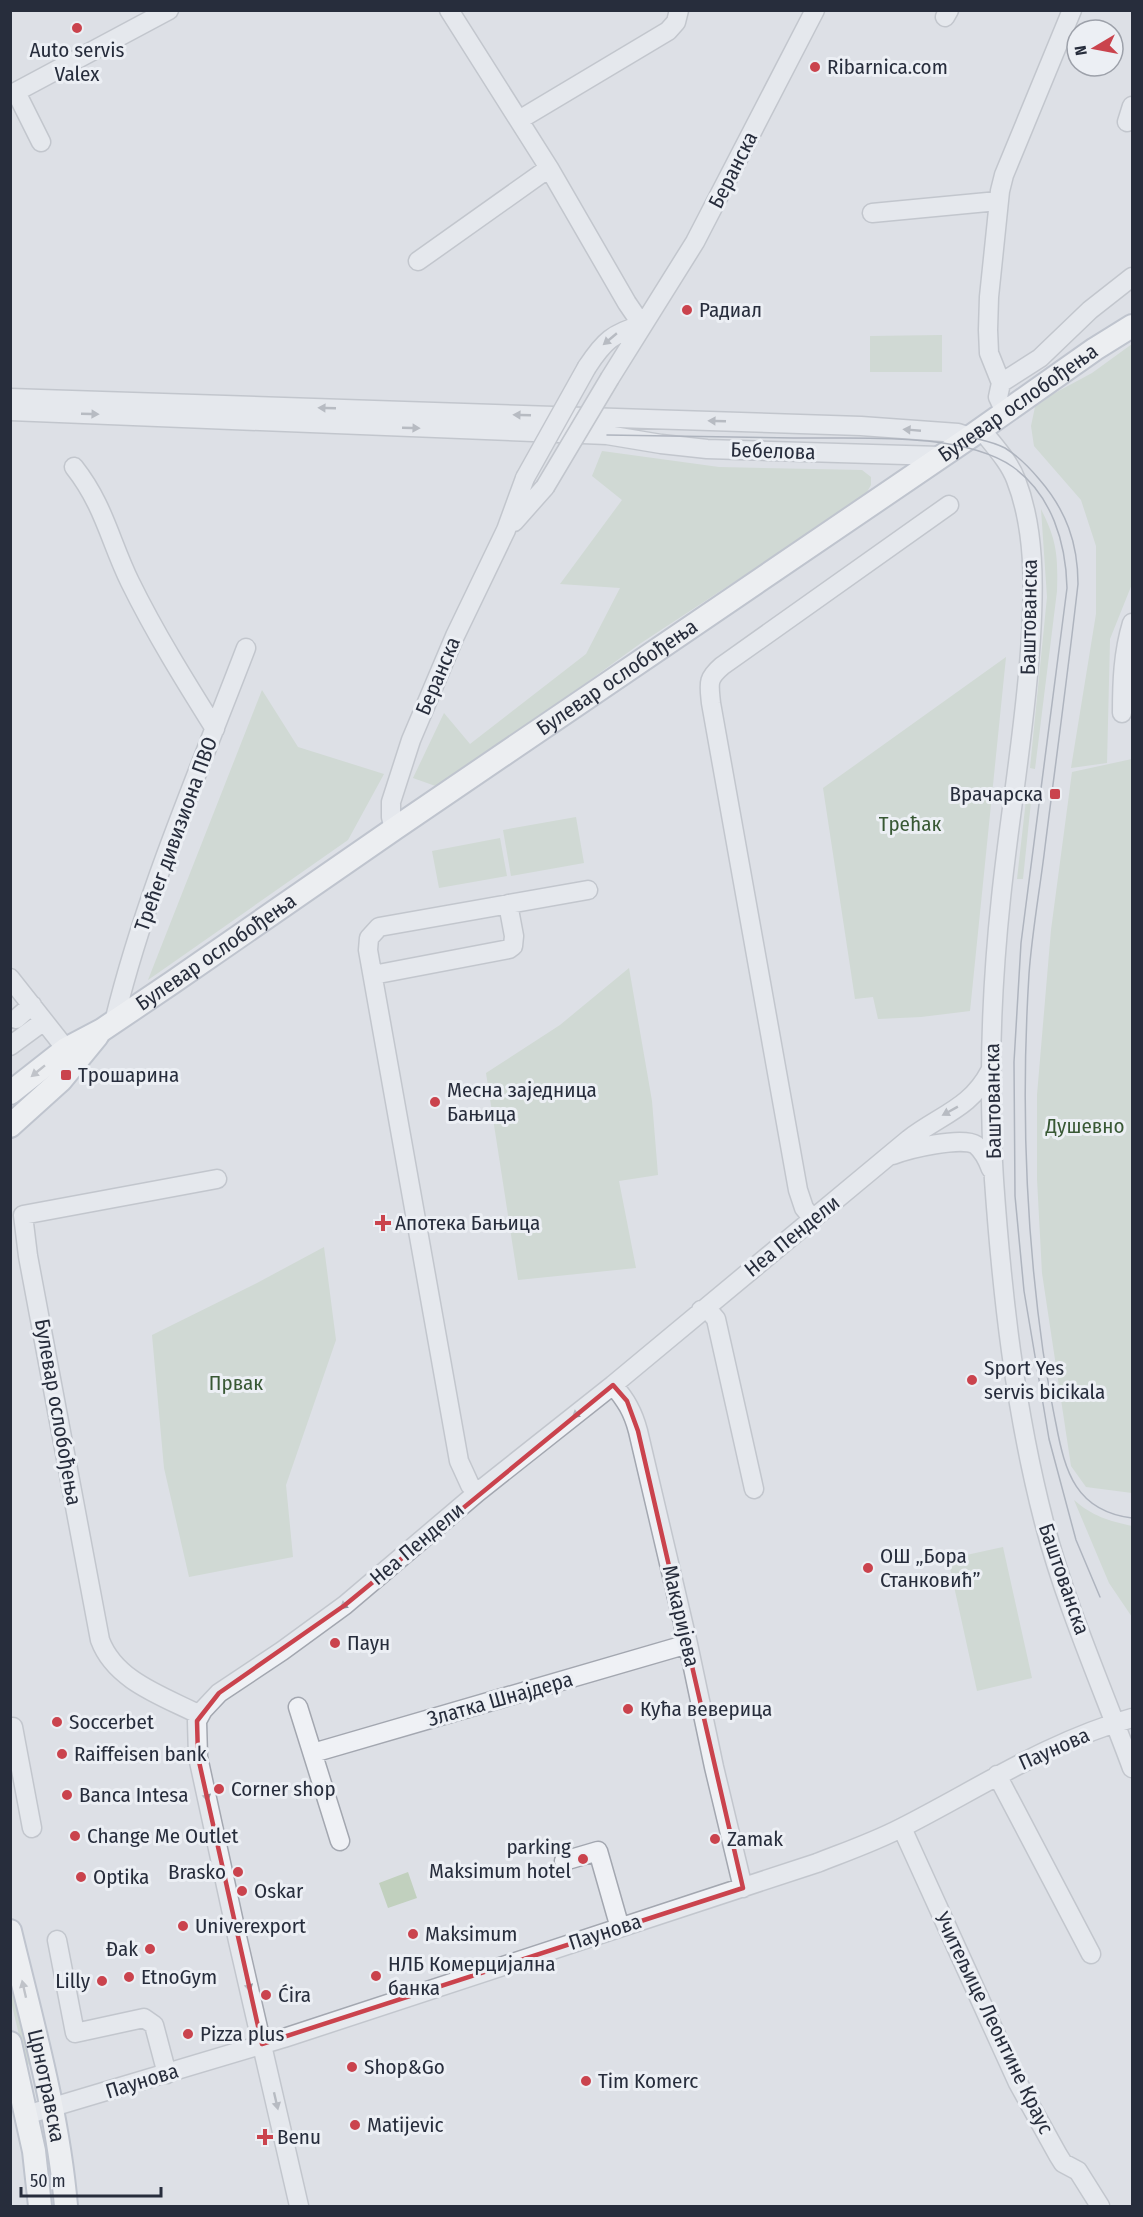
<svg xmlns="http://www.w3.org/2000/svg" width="1143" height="2217" viewBox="0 0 1143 2217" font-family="'Fira Sans Condensed',sans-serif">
  <rect width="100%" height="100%" fill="#dde0e6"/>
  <path fill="#c1d0be" d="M942,335v37h-72v-36z
    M1132,344v240l-22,55 -3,124 -36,5 25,-154v-68l-15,-46 -47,-54 -3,-20 4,-19 18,-13 39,-21z
    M602,451l117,16 143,3 9,7v8l-7,12 -223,146 -200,145 -28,-10 31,-65 26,31 116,-90 34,-66 -60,-4 62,-84 -30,-24z
    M1041,509c16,32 17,46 16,82l-22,178 -5,-1 17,-171z
    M1006,657l-36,354 -49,6 -43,2 -5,-22 -18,2 -32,-211z
    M262,690l36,57 86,27 -36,66 -200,140z
    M1132,759v734l-46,-6 -15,-21 -29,-193 -5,-94v-84l14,-165 21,-158z
    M1027,791l5,1 -9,87h-6z
    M576,817l8,46 -73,13 -8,-46z
    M500,838l7,38 -68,12 -7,-37z
    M629,968l23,133 6,74 -39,6 17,87 -118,12 -32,-207 74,-48z
    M324,1247l12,93 -50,145 7,72 -104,20 -25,-109 -12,-133 105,-52z
    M1074,1500c18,16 35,21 58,26v91l-23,-34z
    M1003,1547l29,131 -55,13 -29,-132z
    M408,1872l9,26 -29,10 -9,-25z
    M10,1977l21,87 -5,1 -15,-64z"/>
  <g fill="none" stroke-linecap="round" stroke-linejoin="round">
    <defs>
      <path id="minor" d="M449,10l100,158 78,135 15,22
        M945,17l4,-7
        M16,92l25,50
        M10,95l159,-85
        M519,120l149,-89 8,-9 3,-12
        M1127,122l5,-16
        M872,213l126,-12
        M418,261l131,-93
        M587,367c17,-26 26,-34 55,-42
        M610,378l85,-136 120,-232
        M1001,383l-12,-30 -1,-23 1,-33 11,-106 4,-16 68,-165
        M10,398l851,28 97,7 12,4
        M10,411l597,24 54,9 46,5 233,7
        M1005,412l-7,-15 3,-14 39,-25 50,-48 42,-33
        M981,429c12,16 28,32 35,51 19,49 18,106 15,157 -5,87 -21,174 -30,261 -10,94 -13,188 -7,282 8,114 21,230 50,342 22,84 58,165 88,246
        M74,467c30,38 36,74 56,115 25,51 55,99 85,147
        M514,522l31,-35
        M1122,713c0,-31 1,-60 10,-90
        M394,829l-3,-12v-15l20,-62 44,-104 51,-106 19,-52
        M373,975l136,-26 4,-3 1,-10 -6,-32
        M10,978l56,71
        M16,1019l16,-14
        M114,1022c31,-128 85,-251 132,-374
        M10,1046l34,-25
        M893,1155c15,-6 69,-19 83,-10 7,6 12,16 15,24
        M812,1218l-8,-10 -6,-18 -87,-487c-2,-20 -4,-24 11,-37l227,-161
        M701,1310l9,2 6,7 38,170
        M613,1385c13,15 20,27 25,46l50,213 26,123 29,121
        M478,1492l-8,-7 -11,-24 -91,-511 1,-12 10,-11 209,-37
        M298,1707l42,134
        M200,1715c-37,-19 -85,-34 -100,-75l-72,-384 -5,-41 194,-36
        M10,1727h3l19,101
        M313,1753l375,-109
        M997,1775l94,179
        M902,1828l116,255 40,72 5,8 15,8 22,35
        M564,1861l34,-10 22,77
        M57,1940l18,93 69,-15 10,7 13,49
        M26,2115l258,-77 533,-175c28,-11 57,-21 84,-35 77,-39 148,-87 231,-110
        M299,2206l-61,-265 -40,-184 -1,-36 6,-11 16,-17 63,-42 63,-46 133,-113 135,-107 296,-246c31,-24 62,-31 81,-68"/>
      <g id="major">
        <path id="s1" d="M10,1093l56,-44 36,-19 71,-48 221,-153 576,-392 125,-88 37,-23"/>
        <path d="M10,1126l51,-46 36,-44"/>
        <path id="s2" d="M10,1931c22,91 48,182 56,275"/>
        <path d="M10,2043l24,108 6,55"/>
      </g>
    </defs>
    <use href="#minor" stroke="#a3a7b0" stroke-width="21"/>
    <use href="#major" stroke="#9ca3b2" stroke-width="26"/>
    <use href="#minor" stroke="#eff1f5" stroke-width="18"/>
    <use href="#major" stroke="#fff" stroke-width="22"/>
    <path stroke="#777e8f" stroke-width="1.5" d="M607,435c62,1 125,2 187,3 63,1 167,-7 219,29 39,28 53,76 54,121l-46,355 -7,119 1,134 9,95 25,148 27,101 24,57
      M970,437c12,3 24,5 35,11 13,8 24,19 34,31 27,31 39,64 39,105 -10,88 -22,176 -33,263 -5,42 -13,85 -16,127 -8,129 -4,250 14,377 4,25 8,49 13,73 9,48 20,87 76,94"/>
    <defs>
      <path id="minor-bridge" d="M525,478l62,-111
        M545,487l65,-109"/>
    </defs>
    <use href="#minor-bridge" stroke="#a3a7b0" stroke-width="21" stroke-linecap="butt"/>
    <use href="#minor-bridge" stroke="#eff1f5" stroke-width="18"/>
  </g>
  <defs><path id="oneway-solid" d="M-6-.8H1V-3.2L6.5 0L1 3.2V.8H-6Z" transform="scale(1.5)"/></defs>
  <g fill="#8b8f98">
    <use href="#oneway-solid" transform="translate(610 339) rotate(140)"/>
    <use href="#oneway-solid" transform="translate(327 408) rotate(-178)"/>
    <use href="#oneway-solid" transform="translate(90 414) rotate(2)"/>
    <use href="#oneway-solid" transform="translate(522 415) rotate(-178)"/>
    <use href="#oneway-solid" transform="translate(717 421) rotate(-178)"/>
    <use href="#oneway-solid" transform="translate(411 428) rotate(2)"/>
    <use href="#oneway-solid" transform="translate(912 430) rotate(-175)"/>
    <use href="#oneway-solid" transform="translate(950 1111) rotate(151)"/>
    <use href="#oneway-solid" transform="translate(579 1412) rotate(141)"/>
    <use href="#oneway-solid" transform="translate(347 1603) rotate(141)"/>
    <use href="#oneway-solid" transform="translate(206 1793) rotate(78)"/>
    <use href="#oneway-solid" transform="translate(248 1983) rotate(76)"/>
    <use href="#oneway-solid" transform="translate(276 2101) rotate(77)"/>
  </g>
  <g fill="#9ea0a7">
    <use href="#oneway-solid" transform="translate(38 1071) rotate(141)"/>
    <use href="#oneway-solid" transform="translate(24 1989) rotate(-103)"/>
  </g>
  <path d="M0 0H1143V2217H0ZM613,1385l14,16 11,30 105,457 -481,156 -64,-287 -1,-36 22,-28 126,-88z" fill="#dde0e6" fill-opacity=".55" fill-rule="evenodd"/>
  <path fill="none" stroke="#ca434d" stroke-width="4.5" stroke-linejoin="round" d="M613,1385l14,16 11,30 105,457 -481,156 -64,-287 -1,-36 22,-28 126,-88z"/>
  <g fill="#ca434d" stroke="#eceff4" stroke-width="2">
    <circle cx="77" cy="28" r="6"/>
    <circle cx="815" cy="67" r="6"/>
    <circle cx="687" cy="310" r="6"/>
    <rect x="1049" y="788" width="12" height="12" rx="3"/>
    <rect x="60" y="1069" width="12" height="12" rx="3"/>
    <circle cx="435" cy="1102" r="6"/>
    <path d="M380 1214h6v6h6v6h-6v6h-6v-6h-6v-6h6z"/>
    <circle cx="972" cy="1380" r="6"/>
    <circle cx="868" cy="1568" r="6"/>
    <circle cx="335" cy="1643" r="6"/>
    <circle cx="628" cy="1709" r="6"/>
    <circle cx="57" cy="1722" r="6"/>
    <circle cx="62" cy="1754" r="6"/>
    <circle cx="219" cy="1789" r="6"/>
    <circle cx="67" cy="1795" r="6"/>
    <circle cx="75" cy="1836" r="6"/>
    <circle cx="715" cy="1839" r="6"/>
    <circle cx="583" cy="1859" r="6"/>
    <circle cx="238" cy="1872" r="6"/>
    <circle cx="81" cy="1877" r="6"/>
    <circle cx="242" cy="1891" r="6"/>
    <circle cx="183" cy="1926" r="6"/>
    <circle cx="413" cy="1934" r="6"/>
    <circle cx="150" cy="1949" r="6"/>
    <circle cx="376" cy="1976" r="6"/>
    <circle cx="129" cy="1977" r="6"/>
    <circle cx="102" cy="1981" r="6"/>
    <circle cx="266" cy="1995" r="6"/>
    <circle cx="188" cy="2034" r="6"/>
    <circle cx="352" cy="2067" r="6"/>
    <circle cx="586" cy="2081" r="6"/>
    <circle cx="355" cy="2125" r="6"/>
    <path d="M262 2128h6v6h6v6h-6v6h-6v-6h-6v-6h6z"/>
  </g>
  <g text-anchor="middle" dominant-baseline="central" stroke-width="6" stroke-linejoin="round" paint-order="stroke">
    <g font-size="21" fill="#272d3c" stroke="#eceff4" text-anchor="start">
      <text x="77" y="50" text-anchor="middle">Auto servis<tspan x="77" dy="24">Valex</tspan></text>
      <text x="827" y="67">Ribarnica.com</text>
      <text x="699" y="310">Радиал</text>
      <text x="1043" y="794" text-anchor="end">Врачарска</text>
      <text x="78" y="1075">Трошарина</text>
      <text x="447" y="1090">Месна заједница<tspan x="447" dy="24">Бањица</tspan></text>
      <text x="395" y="1223">Апотека Бањица</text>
      <text x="984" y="1368">Sport Yes<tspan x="984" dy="24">servis bicikala</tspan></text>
      <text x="880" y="1556">ОШ „Бора<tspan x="880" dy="24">Станковић”</tspan></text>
      <text x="347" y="1643">Паун</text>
      <text x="640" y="1709">Кућа веверица</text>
      <text x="69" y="1722">Soccerbet</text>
      <text x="74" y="1754">Raiffeisen bank</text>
      <text x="231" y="1789">Corner shop</text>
      <text x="79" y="1795">Banca Intesa</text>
      <text x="87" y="1836">Change Me Outlet</text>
      <text x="727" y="1839">Zamak</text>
      <text x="571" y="1847" text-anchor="end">parking<tspan x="571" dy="24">Maksimum hotel</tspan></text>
      <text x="226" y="1872" text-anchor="end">Brasko</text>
      <text x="93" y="1877">Optika</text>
      <text x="254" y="1891">Oskar</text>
      <text x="195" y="1926">Univerexport</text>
      <text x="425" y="1934">Maksimum</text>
      <text x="138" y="1949" text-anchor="end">Đak</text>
      <text x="388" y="1964">НЛБ Комерцијална<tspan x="388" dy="24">банка</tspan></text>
      <text x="141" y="1977">EtnoGym</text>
      <text x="90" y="1981" text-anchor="end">Lilly</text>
      <text x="278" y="1995">Ćira</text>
      <text x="200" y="2034">Pizza plus</text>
      <text x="364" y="2067">Shop&amp;Go</text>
      <text x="598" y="2081">Tim Komerc</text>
      <text x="367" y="2125">Matijevic</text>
      <text x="277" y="2137">Benu</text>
    </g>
    <g font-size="21" fill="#272d3c" stroke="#eceff4">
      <text transform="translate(733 170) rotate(-63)">Беранска</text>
      <text stroke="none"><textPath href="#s1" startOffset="1222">Булевар ослобођења</textPath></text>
      <text transform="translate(773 451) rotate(2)">Бебелова</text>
      <text transform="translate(1029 617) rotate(-89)">Баштованска</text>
      <text transform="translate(438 676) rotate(-67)">Беранска</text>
      <text stroke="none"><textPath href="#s1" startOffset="736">Булевар ослобођења</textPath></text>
      <text transform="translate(176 834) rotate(-70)">Трећег дивизиона ПВО</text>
      <text stroke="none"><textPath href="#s1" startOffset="250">Булевар ослобођења</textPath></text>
      <text transform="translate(993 1101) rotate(-91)">Баштованска</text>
      <text transform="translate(792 1236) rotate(-39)">Неа Пендели</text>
      <text transform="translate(58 1412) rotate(80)">Булевар ослобођења</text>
      <text transform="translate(417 1544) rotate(-40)">Неа Пендели</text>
      <text transform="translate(1064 1579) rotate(71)">Баштованска</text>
      <text transform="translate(681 1616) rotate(77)">Макаријева</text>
      <text transform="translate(500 1699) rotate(-16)">Златка Шнајдера</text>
      <text transform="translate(1054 1749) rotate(-24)">Паунова</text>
      <text transform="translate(605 1932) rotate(-18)">Паунова</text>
      <text transform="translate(994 2023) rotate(64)">Учитељице Леонтине Краус</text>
      <text transform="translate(142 2081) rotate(-17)">Паунова</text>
      <text stroke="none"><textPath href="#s2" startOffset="159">Црнотравска</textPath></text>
    </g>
    <g font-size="21" fill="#385834" stroke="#eceff4">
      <text x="910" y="824">Трећак</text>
      <text x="1085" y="1126">Душевно</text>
      <text x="236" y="1383">Првак</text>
    </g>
  </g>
  <rect width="1143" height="2217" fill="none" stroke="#272d3c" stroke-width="24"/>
  <g transform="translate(1095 48) rotate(260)"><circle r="28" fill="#eceff4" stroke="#9da1aa" stroke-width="1.5"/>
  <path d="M0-4.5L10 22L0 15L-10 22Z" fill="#ca434d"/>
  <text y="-9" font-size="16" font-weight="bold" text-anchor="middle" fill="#272d3c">N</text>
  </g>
  <path d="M21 2187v9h140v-9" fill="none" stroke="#272d3c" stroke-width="3"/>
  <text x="30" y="2187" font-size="18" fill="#272d3c" stroke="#eceff4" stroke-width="4.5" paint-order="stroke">50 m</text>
</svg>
